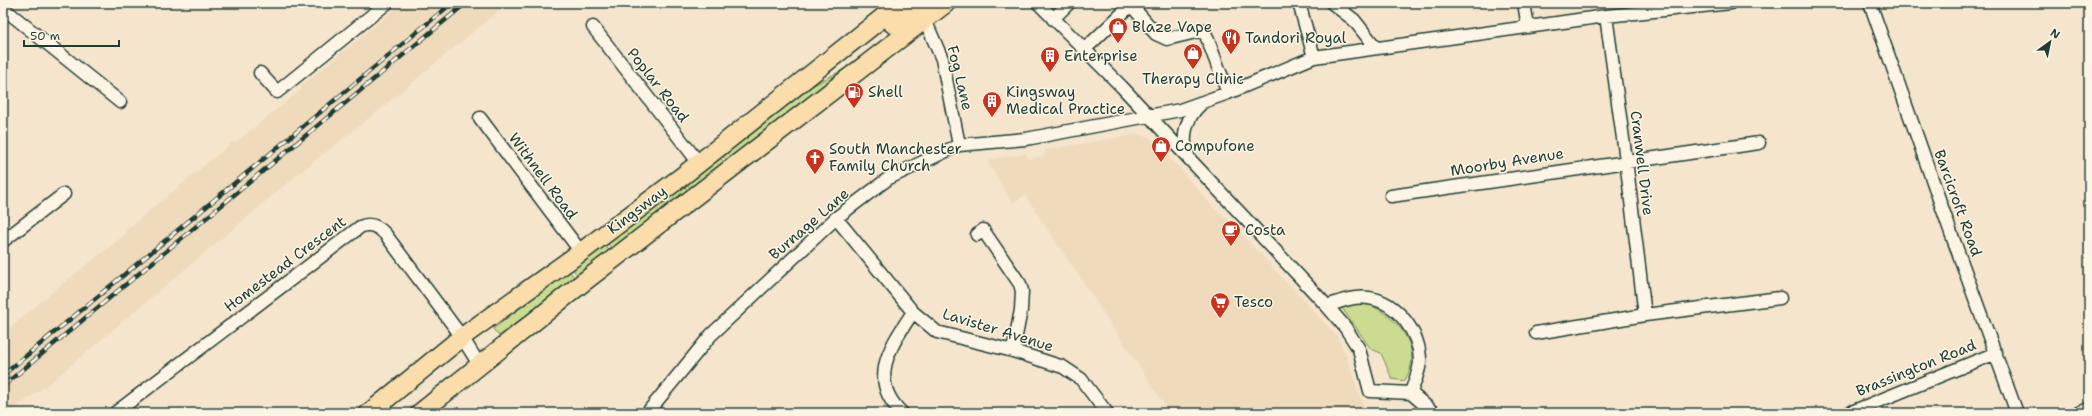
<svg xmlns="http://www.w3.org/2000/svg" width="2092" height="416" viewBox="0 0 2092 416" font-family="'Shantell Sans',sans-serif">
  <rect width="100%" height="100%" fill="#f5e5cd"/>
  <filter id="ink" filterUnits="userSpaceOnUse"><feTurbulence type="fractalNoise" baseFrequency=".025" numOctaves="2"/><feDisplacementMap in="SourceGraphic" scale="8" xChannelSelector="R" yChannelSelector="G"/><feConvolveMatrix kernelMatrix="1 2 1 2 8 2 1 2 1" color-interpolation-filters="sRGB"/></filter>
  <g filter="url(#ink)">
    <path fill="#f0dabc" d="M402,3h106l-130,108 -76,60 -251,211 -42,31h-6v-79l54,-46 70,-55 -2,-2 109,-90 2,1 66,-53 -2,-2z
      M1137,134l12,3 9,8 60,67 10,8 109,116 10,21 11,35 9,21h-197l-145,-218 -12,8 -25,-40 2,-4 36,-5 3,5 15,-3 1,-6z"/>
    <path fill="#cbdc90" stroke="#758c62" d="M859,57l2,2 -133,103 -6,-7 90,-69 32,-17z
      M719,156l6,8 -33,26 -6,-8z
      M683,184l6,8 -76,58 -6,-7z
      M604,244l6,8 -32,25 -5,-8z
      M569,271l6,7 -76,58 -6,-7z
      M1356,304c6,0 13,0 18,3 28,14 50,46 30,74l-12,-2 -11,-26 -10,-4 -29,-41z"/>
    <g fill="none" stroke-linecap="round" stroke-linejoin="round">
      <defs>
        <path id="minor" d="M1038,3l84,84 205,219 18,21 14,22 11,42 41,2 23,20
          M1299,3l15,54
          M1332,3l22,17 22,28
          M1524,3l4,24
          M1870,3l81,230 66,180
          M3,8l117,94
          M1606,16l20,144 19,155
          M1053,19l16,-16
          M925,20l17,39 17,86
          M593,27l106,136
          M1084,50l47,-45 25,29 11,5 37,-9 24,63
          M260,73l17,19 110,-89
          M480,118l101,134
          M1189,158c-9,-19 -3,-41 12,-54
          M1391,196l368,-53
          M836,218l77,94 24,20 76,19 50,16 18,12 26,34
          M977,235l6,-5 37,54 2,7 -1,19 -8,41
          M3,241l61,-47
          M1327,306c14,-5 27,-10 42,-8 28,4 51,35 51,63 0,10 -7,23 -9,32
          M1536,333l109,-18 135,-17
          M115,413l245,-186c10,-5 19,0 26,8l76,102 18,29
          M647,413l64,-78 125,-117 53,-40 70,-33 67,-6 154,-29 48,-17 86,-36 292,-41 125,-13
          M902,413c-36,-34 -10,-69 11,-101
          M1849,413l147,-60
          M2078,413l11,-4"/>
        <path id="highway" d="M893,24l27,-21
          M369,413l93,-76 119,-85 99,-74 221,-175
          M420,413l161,-129 365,-281"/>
      </defs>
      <use href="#minor" stroke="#1f3d34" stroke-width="15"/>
      <use href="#highway" stroke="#1f3d34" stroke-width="21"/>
      <use href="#minor" stroke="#fcf5e5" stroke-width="12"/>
      <use href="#highway" stroke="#fbddab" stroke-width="18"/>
      <defs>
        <path id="rail" d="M3,375l449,-372
          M3,386l463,-383"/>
      </defs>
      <use href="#rail" stroke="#1f3d34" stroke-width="4.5"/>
      <use href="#rail" stroke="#fcf5e5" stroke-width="3" stroke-dasharray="9" stroke-linecap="butt"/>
    </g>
  </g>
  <defs>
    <symbol id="shop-pin" viewBox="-11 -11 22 30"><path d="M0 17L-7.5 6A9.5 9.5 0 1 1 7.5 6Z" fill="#c8321e" stroke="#fcf5e5"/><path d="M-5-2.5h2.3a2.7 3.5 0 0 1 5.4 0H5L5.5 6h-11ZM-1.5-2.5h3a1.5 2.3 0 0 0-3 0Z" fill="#fff"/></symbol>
    <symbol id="restaurant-pin" viewBox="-11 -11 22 30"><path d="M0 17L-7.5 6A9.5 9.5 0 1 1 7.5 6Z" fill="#c8321e" stroke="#fcf5e5"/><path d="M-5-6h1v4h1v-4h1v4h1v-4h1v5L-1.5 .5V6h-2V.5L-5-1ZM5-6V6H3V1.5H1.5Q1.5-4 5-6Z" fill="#fff"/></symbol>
    <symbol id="building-pin" viewBox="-11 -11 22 30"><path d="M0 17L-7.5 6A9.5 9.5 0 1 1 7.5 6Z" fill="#c8321e" stroke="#fcf5e5"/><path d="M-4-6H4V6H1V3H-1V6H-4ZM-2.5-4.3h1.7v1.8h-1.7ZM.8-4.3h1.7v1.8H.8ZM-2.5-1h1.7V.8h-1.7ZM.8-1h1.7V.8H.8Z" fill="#fff"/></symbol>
    <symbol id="fuel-pin" viewBox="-11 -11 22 30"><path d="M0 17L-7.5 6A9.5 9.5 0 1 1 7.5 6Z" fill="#c8321e" stroke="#fcf5e5"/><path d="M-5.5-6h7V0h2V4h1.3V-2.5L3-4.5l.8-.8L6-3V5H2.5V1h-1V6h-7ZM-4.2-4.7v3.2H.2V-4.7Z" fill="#fff"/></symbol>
    <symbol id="church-pin" viewBox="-11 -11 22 30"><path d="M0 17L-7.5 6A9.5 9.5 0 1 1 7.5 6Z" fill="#c8321e" stroke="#fcf5e5"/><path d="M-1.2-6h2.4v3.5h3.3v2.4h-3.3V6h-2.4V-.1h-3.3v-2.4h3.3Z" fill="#fff"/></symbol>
    <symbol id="cafe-pin" viewBox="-11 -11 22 30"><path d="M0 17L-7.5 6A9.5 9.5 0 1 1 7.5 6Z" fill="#c8321e" stroke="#fcf5e5"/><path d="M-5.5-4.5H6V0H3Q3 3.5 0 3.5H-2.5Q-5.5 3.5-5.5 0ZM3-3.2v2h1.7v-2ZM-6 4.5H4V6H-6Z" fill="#fff"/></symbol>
    <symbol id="supermarket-pin" viewBox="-11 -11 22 30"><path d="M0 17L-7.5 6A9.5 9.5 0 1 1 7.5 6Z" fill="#c8321e" stroke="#fcf5e5"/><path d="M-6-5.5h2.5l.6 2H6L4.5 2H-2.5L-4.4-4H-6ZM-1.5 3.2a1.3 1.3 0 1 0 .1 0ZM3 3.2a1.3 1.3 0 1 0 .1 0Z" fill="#fff"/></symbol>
  </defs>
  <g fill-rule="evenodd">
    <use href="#shop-pin" x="1107" y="16" width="22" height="30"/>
    <use href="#restaurant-pin" x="1220" y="27" width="22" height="30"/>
    <use href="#shop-pin" x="1182" y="42" width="22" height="30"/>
    <use href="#building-pin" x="1039" y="45" width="22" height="30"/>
    <use href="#fuel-pin" x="843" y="81" width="22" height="30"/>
    <use href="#building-pin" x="981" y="90" width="22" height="30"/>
    <use href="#shop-pin" x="1150" y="135" width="22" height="30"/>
    <use href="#church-pin" x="804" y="147" width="22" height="30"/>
    <use href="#cafe-pin" x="1220" y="219" width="22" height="30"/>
    <use href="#supermarket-pin" x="1209" y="291" width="22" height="30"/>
  </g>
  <g text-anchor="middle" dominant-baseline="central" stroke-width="3" stroke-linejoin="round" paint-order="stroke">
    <g font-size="15" fill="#1f3d34" stroke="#fcf5e5" text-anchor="start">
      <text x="1132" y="27">Blaze Vape</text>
      <text x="1245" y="38">Tandori Royal</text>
      <text x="1064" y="56">Enterprise</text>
      <text x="1193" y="79" text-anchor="middle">Therapy Clinic</text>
      <text x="868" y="92">Shell</text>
      <text x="1006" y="92">Kingsway<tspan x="1006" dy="17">Medical Practice</tspan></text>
      <text x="1175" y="146">Compufone</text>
      <text x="829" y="149">South Manchester<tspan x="829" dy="17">Family Church</tspan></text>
      <text x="1245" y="230">Costa</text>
      <text x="1234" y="302">Tesco</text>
    </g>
    <g font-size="15" fill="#1f3d34" stroke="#fcf5e5">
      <text transform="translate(960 78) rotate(76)">Fog Lane</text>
      <text transform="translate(658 85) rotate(52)">Poplar Road</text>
      <text transform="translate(1507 162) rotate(-9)">Moorby Avenue</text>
      <text transform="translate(1642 163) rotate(83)">Cranwell Drive</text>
      <text transform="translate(543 176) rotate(53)">Withnell Road</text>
      <text transform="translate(1958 203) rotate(70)">Barcicroft Road</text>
      <text transform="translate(637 210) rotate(-37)">Kingsway</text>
      <text transform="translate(809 224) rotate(-41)">Burnage Lane</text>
      <text transform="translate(285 264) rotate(-37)">Homestead Crescent</text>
      <text transform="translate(998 330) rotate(17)">Lavister Avenue</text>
      <text transform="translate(1916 368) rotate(-22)">Brassington Road</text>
    </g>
  </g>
  <rect width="2092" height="416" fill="none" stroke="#fcf5e5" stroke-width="16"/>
  <rect x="8" y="8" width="2076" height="400" fill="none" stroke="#1f3d34" stroke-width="1.5" filter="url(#ink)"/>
  <g transform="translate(2050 42) rotate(33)" stroke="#fcf5e5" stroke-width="3" paint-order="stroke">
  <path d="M0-3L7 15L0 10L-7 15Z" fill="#1f3d34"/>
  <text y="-6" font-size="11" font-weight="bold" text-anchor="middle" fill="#1f3d34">N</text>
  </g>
  <path d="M24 40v6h95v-6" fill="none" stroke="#1f3d34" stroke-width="2"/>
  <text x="30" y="40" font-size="12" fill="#1f3d34" stroke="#fcf5e5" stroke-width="3" paint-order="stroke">50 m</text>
</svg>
